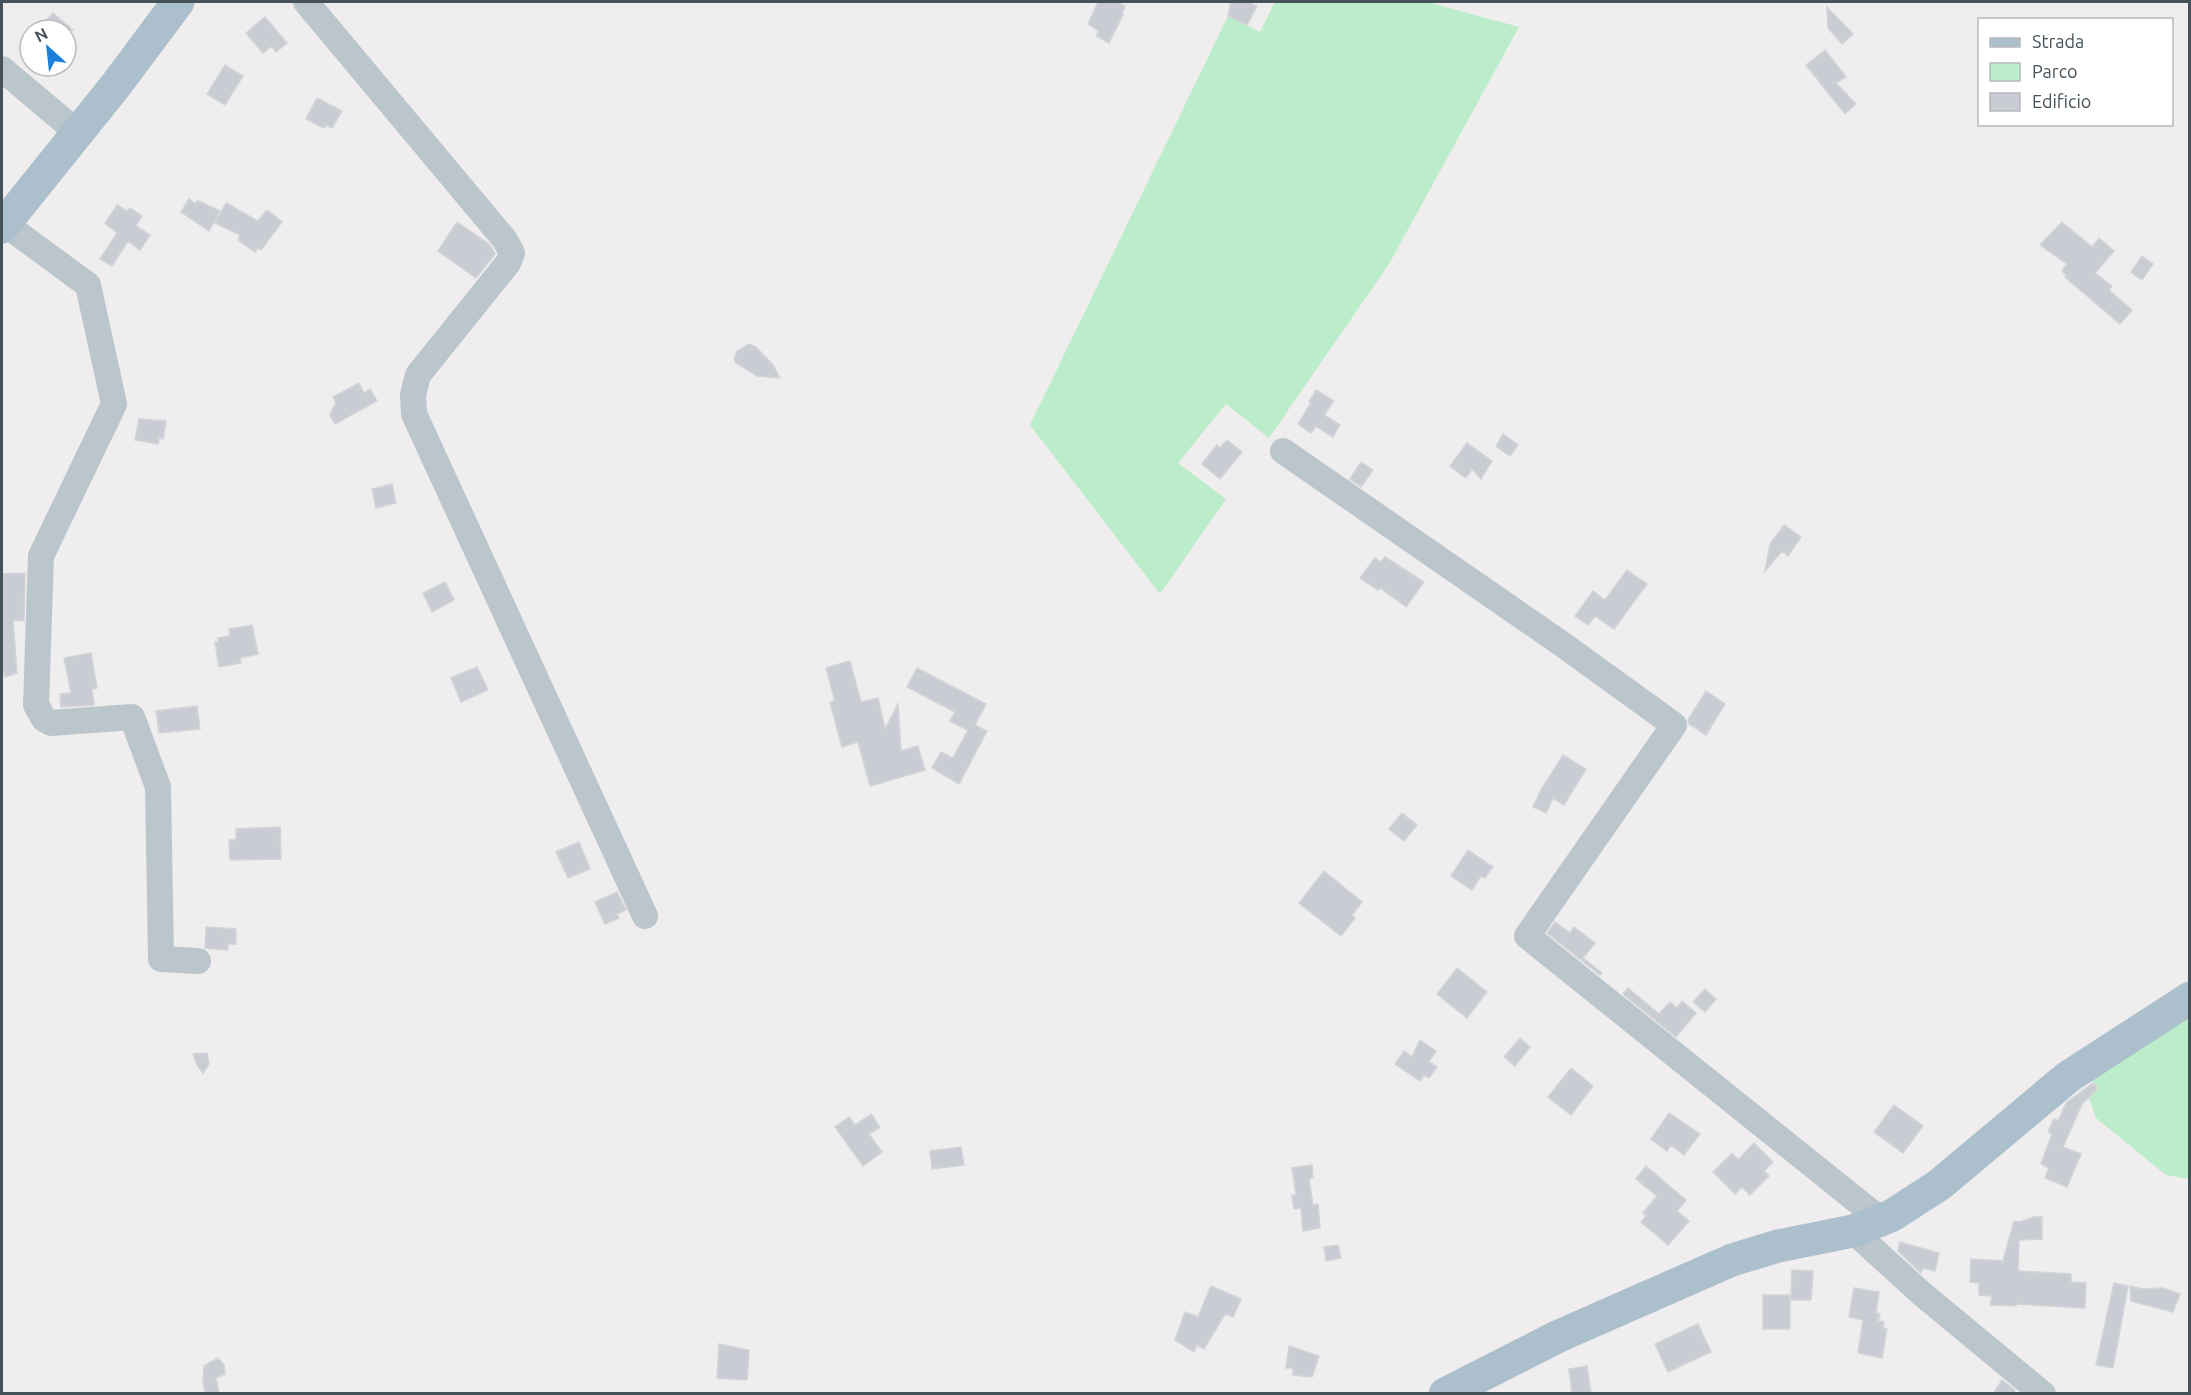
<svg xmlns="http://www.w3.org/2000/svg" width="2191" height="1395" viewBox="0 0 2191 1395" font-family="Ubuntu,sans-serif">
  <rect width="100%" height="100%" fill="#efeded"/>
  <path fill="#bbedca" d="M1275,2h152l92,25 -130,237 -120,174 -43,-34 -48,59 48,36 -66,95 -130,-169 198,-409 32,16z
    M2189,1010v169l-23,-4 -70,-57 -7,-20 9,-10 -10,-11z"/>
  <path fill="#c9ccd2" stroke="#d1d4d8" stroke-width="1.5" d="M1098,2h24l-2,2 5,2 -3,8 1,1 -14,28 -13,-7 3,-5 -11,-7z
    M1231,2h17l9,4 -10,19 -19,-9z
    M1827,7l26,27 -11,10 -14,-16z
    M53,13l20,17h-35z
    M265,17l22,26 -11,9 -4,-6 -9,7 -17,-20z
    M1825,50l21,27 -10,6 20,21 -11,10 -39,-49z
    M225,65l18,11 -18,29 -18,-11z
    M317,98l25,13 -10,17 -6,-3 -2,3 -18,-9z
    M189,199l7,5 1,-4 23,11 -11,20 -28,-19z
    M226,203l32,18 9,-11 15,12 -21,28 -3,-2 -3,4 -17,-12 2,-5 -25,-12z
    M117,205l10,6 3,-3 12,8 -6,10 14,9 -10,15 -12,-9 -16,25 -12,-7 17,-26 -12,-10z
    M457,222l32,22 6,10 -19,24 -38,-27z
    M2062,222l30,25 7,-9 15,13 -19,22 17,13 -3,4 23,20 -12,14 -55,-47 1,-2 -4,-4 5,-7 -27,-19z
    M2142,256l11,8 -11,16 -11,-8z
    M749,344l7,3 17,18 7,13 -23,-2 -21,-13 -2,-5 3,-7z
    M359,383l5,10 6,-4 7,12 -42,23 -5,-9 6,-13 -3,-5z
    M1316,390l18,11 -10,14 16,10 -7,12 -17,-11 -5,7 -13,-9 13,-21 -2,-1z
    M139,419l27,2 -3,18 -4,-1 -1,6 -23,-4z
    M1503,434l15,11 -8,11 -14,-10z
    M1227,440l15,12 -22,27 -18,-15 15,-19 3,3z
    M1467,443l25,18 -11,18 -9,-10 -6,9 -16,-12z
    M1361,462l12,8 -12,17 -11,-8z
    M392,484l4,19 -20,5 -4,-19z
    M1784,525l17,12 -13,19 -6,-5 -17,20 5,-27z
    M1385,557l39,25 -18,25 -26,-19 -2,2 -18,-12 15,-20 6,4z
    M1627,570l20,14 -33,45 -19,-13 -7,9 -13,-9 18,-25 12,9z
    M25,573l-1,48 -11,-1 4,53 -12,4 -3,-12v-91z
    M445,582l9,18 -22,12 -9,-19z
    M252,625l6,29 -18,4 1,5 -22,4 -4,-25h4l-1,-4 12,-2 -1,-7z
    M91,653l6,35 -5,1 2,16 -33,2 -1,-13 11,-1 -7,-35z
    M850,661l11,41 17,-4 7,31 13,-25 3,47 17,-5 7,24 -55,16 -12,-44 -16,5 -12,-45 5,-1 -9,-33z
    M477,667l11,23 -27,12 -10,-24z
    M917,668l69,36 -11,21 12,6 -28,53 -27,-16 9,-16 12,6 15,-28 -18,-9 5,-9 -48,-25z
    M1706,691l19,13 -19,31 -17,-11 -1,-4z
    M197,706l3,23 -41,4 -3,-22z
    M1563,755l23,14 -22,36 -11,-7 -7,15 -13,-6 8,-17z
    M1402,813l15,12 -13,16 -15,-12z
    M280,827l1,32 -51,1 -1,-20h7v-11z
    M579,842l11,27 -22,9 -12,-26z
    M1468,850l25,17 -8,11 -4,-2 -9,14 -21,-14z
    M1324,871l38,31 -10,13 3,3 -14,18 -42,-33z
    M617,892l9,18 -9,4 2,4 -14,6 -10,-22z
    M1555,922l15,11 4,-6 21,16 -12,15 19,15 -2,2 -53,-42z
    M206,927l30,2v15h-8v6l-23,-2z
    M1457,968l30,24 -20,26 -30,-24z
    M1628,988l31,26 11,-12 7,6 5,-7 14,12 -20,24 -53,-43z
    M1705,989l11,10 -11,13 -12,-10z
    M1520,1038l10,9 -15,19 -11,-9z
    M1420,1040l16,11 -7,11 8,5 -8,11 -5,-3 -4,6 -25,-17 9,-13 8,6z
    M207,1053l2,11 -6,9 -6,-8 -4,-11z
    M1571,1068l22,18 -22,29 -23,-18z
    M2093,1083l5,5 -16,16 -19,43 18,7 -14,33 -22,-9 4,-10 -8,-4 11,-30 -4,-2 6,-13 4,2 8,-18z
    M1894,1105l29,21 -20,27 -29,-21z
    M1669,1113l31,21 -16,21 -13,-10 -4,6 -16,-12z
    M871,1114l9,13 -11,7 13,18 -19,14 -28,-39 14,-10 6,8z
    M1754,1143l19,19 -9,9 5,5 -19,19 -8,-8 -7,7 -22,-22 19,-19 6,7z
    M961,1147l3,18 -32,4 -2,-18z
    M1312,1165l1,13 -4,1 4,26 5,-1 2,24 -17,3 -2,-23 -7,1 -2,-14h4l-4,-27z
    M1646,1166l40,34 -9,11 12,10 -21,24 -27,-23 5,-6 -3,-3 14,-17 -21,-17z
    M2033,1217h9v22l-23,1 -1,31 53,3v8l15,1 -1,25 -69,-4v2l-26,-1 2,-9 -13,-1v-12l-9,-1 1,-23 32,2 11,-40 6,1z
    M1900,1242l39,11 -4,18 -12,-3 -2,5 -23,-22z
    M1338,1245l3,13 -15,3 -2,-14z
    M1792,1270l21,1 -2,29h-20z
    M2114,1283l14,3 -15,82 -17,-3z
    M1211,1286l30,13 -8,18 -8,-3 -21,35 -7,-4 -3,7 -19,-12 10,-28 13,5z
    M2130,1286l12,3 21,-1 17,6 -7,18 -42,-11z
    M1854,1288l25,4 -3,21 4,1 -2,7 6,1 -1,6 4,1 -5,29 -24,-5 5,-33 -14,-3z
    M1763,1295h27v34h-27z
    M1698,1324l13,28 -43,20 -13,-28z
    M719,1344l30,6 -2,30 -30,-2z
    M1289,1346l30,10 -7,21 -19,-2v-7h-7z
    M218,1358l6,7 1,9 -9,4 3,16h-14l-2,-14 1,-14z
    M1587,1366l4,28h-19l-3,-25z
    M2002,1380l13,10 -2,4h-20z"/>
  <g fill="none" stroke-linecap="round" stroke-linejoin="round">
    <path stroke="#bbc6cc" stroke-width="26" d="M306,2l199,238 7,13 -4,10 -90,112 -5,20 1,19 231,502
      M2,69l76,64
      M5,224l83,61 26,119 -73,152 -5,149 8,14 7,4 81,-6 26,70 3,172 37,2
      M1283,451l279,193 112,81 -147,211 354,284
      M1853,1231l68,62 122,101"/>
    <path stroke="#acbfcc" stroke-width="33" d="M2,227l114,-142 62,-83
      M1445,1394l114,-58 173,-76 46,-14 75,-15 38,-15 48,-31 129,-108 122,-79"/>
  </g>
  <rect width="2191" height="1395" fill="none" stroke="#45525a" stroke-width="6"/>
  <rect x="1978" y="18" width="195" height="108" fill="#ffffff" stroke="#b5babd" stroke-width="1.5"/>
  <rect x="1990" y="38" width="30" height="9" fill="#acbfcc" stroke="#b5babd" stroke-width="1.5"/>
  <text x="2032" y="48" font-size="18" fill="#45525a">Strada</text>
  <rect x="1990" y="63" width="30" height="18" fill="#bbedca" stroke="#b5babd" stroke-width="1.5"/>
  <text x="2032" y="78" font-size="18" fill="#45525a">Parco</text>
  <rect x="1990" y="93" width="30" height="18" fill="#c9ccd2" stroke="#b5babd" stroke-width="1.5"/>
  <text x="2032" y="108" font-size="18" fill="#45525a">Edificio</text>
  <g transform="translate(48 48) rotate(333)"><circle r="28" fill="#ffffff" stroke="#b5babd" stroke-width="1.5"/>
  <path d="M0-4.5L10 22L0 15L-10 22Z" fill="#1c80da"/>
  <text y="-9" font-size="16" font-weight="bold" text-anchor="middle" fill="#45525a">N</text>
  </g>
</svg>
